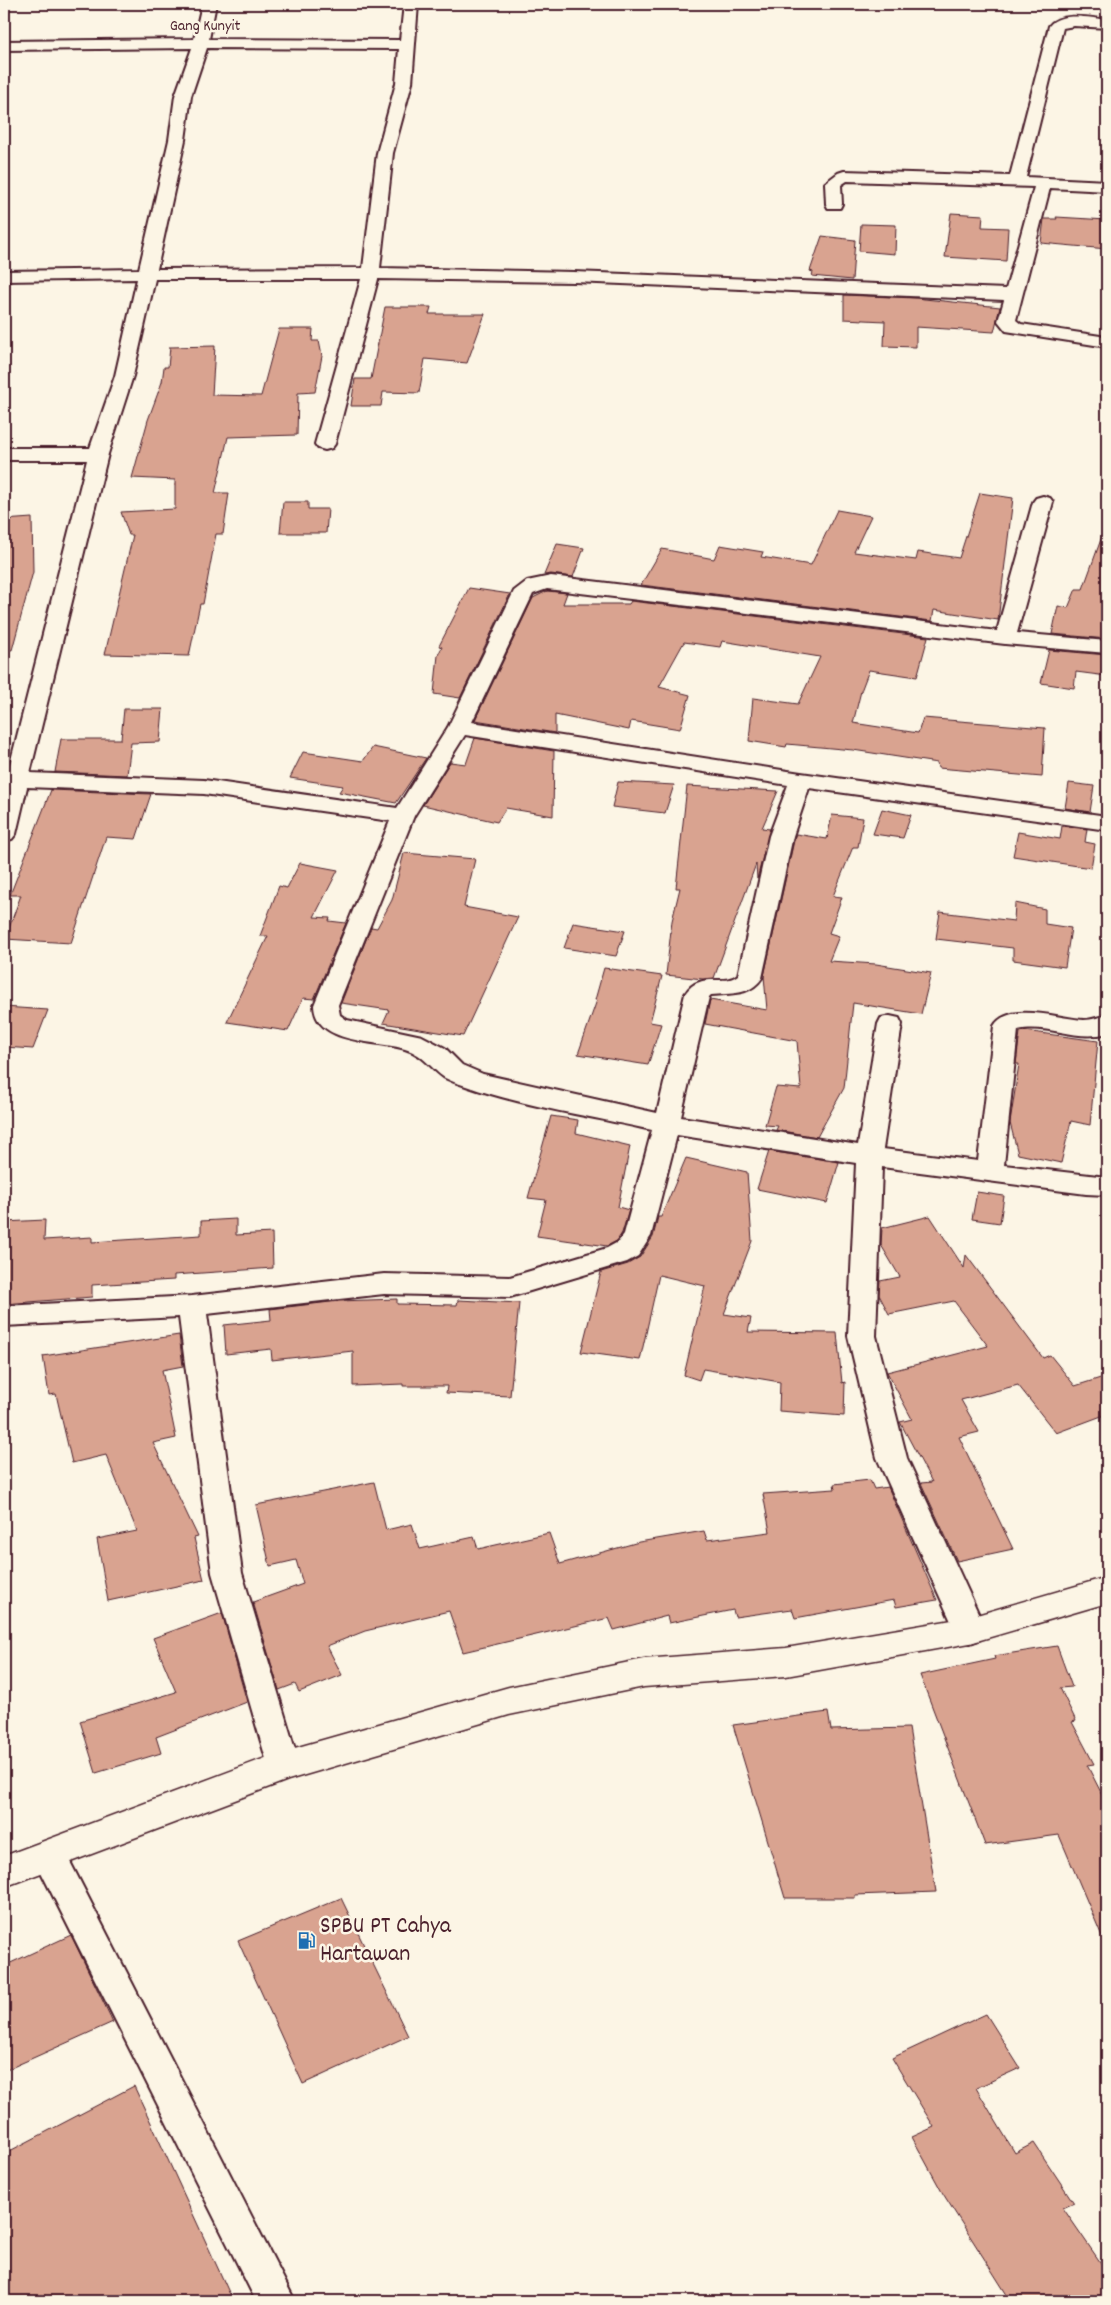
<svg xmlns="http://www.w3.org/2000/svg" width="1111" height="2305" viewBox="0 0 1111 2305" font-family="Dekko,sans-serif">
  <rect width="100%" height="100%" fill="#fcf5e5"/>
  <filter id="ink" filterUnits="userSpaceOnUse"><feTurbulence type="fractalNoise" baseFrequency=".02" numOctaves="2"/><feDisplacementMap in="SourceGraphic" scale="10" xChannelSelector="R" yChannelSelector="G"/><feConvolveMatrix kernelMatrix="1 2 1 2 8 2 1 2 1" color-interpolation-filters="sRGB"/></filter>
  <g filter="url(#ink)">
    <path fill="#d9a390" stroke="#4a1f2b" d="M951,213l32,2 -1,12 26,1 -2,33 -61,-4z
      M1056,217l51,3v29l-66,-6 3,-24h13z
      M861,224l35,1 -1,29 -36,-3z
      M822,236l33,4 -3,40 -40,-4 1,-4 -3,-1z
      M844,295l71,3 85,9 -6,25 -78,-5v20l-32,-1 1,-25 -41,-2z
      M385,307h46l-2,7h56l-18,49 -42,-4 -6,34 -36,-1 -2,14h-30l4,-27h16z
      M279,329h34l-1,12h7l3,15 -7,36 -17,1 -1,42 -69,2 -13,56h14l-6,41h-7l-13,70h-3l-11,52 -84,-2 28,-119h-4l-8,-23 54,-3v-29l-43,-2 16,-58 14,-38 2,-15h4l2,-20 45,-1 -3,49 49,1z
      M980,493l33,5 -15,122 -64,-10 -2,11 -291,-36 21,-36 52,10 6,-14 43,7 -2,5 50,8 26,-55 34,6 -17,36 62,8 2,-8 41,6z
      M283,502h25v7h20l-2,24h-46z
      M32,518l1,54 -21,78 -8,-1v-129z
      M1104,531h3v108l-55,-5 6,-28 10,2 8,-19h7z
      M557,544l27,4 -11,29 -22,-3 -7,1z
      M469,588l41,6 -50,104 -26,-4 4,-39 4,-8 -3,-1z
      M547,591l20,2 -4,11h66l2,-3 297,36 -11,40 -48,-7 -8,21 -8,32 65,10 5,-15 122,10 -3,49 -104,-9 -1,-5 -84,-13 -66,-6 -1,3 -37,-6 4,-43 45,6 22,-47 -98,-16 -2,6 -36,-5 -25,45 31,8 -10,34 -49,-8 -2,9 -74,-15v18l-80,-13 58,-122z
      M1049,650l58,5v21l-31,-4 -2,16 -33,-5z
      M124,709h39l-3,33 -29,1 -4,32 -72,-3 6,-33h60z
      M475,738l79,13 -1,65 -47,-8 -9,14 -74,-17 27,-43 16,2z
      M373,747l53,11 -30,45 -57,-11 4,-6 -53,-8 13,-26 60,9z
      M618,782l56,3 -9,28 -53,-6z
      M1069,783l25,3 -4,26 -25,-4z
      M687,786l91,5 -16,37 8,1 -13,50 -1,-15 -42,114 -11,1 -37,-4 6,-54 8,-33h-4z
      M51,790l100,4 -15,45 -30,-2 -35,106 -66,-4 16,-44h-11z
      M882,809l29,6 -8,23 -30,-4z
      M832,815l31,3 -5,29h-5l-20,49 9,1 -13,36 10,3 -10,25 47,3 55,9 -10,41 -68,-11 -9,85 -27,49 -41,-7 2,-4 -13,-1 11,-38 25,2 -4,-48 -92,-17 5,-24 57,10 -3,-34 31,-140 1,-2 31,5z
      M1062,826l25,3 -2,13 10,2 -4,24 -78,-12 5,-24 42,7z
      M404,853l71,6 -11,48 54,10 -55,119 -80,-13 6,-13 -48,-7 30,-76 6,1 15,-28z
      M300,863l38,7 -24,47 16,1 -1,3 17,2 -32,76 -11,-1 -15,33 -61,-9 41,-86h-8l19,-50 8,2z
      M1015,903l30,6v15l26,4 -6,39 -52,-7v-12l-77,-9 4,-27 74,9z
      M573,923l52,8 -9,25 -52,-8z
      M604,968l58,8 -12,46 11,2 -13,41 -70,-11 19,-54h-2z
      M4,1007l44,3 -15,39 -29,-2z
      M1025,1031l73,10 -8,84 -19,-4 -10,42 -43,-9 -8,-31 9,-59h-3l4,-32z
      M551,1116l27,4 -2,13 54,13 -12,61 11,3 -7,23 -5,8 -10,5 -70,-10 9,-36 -18,-2z
      M769,1151l70,11 -12,41 -70,-14z
      M686,1158l61,14 5,69 -28,73 27,4 -3,14 89,1 5,50 3,-1 -1,34 -65,-5 1,-29 -77,-13 -4,11 -15,-5 21,-89 -46,-11 -19,85 -59,-8 20,-80 27,-8 12,-7 13,-20 5,-20h3z
      M977,1192l27,4 -4,27 -28,-4z
      M930,1216l34,52 2,-13 77,103 7,-3 25,31 32,-10v38l-51,19 -38,-48 -57,15 18,32 -20,5 54,112 -56,12 -36,-78 11,-1 -32,-60 12,-3 -25,-47 101,-26 -34,-45 -65,13 -10,-19 1,-14 20,-4 -19,-32 1,-17z
      M236,1219v16l36,-2 1,35 -99,7v5l-82,5v12l-88,7v-82l41,-2 -1,20 48,-3v5l109,-7v-14z
      M397,1299v5l60,1 1,-5 61,3 -9,93 -64,-3 1,-7h-44v-2l-50,2v-35l-81,9 -1,-11 -45,5 -2,-29 47,-5 -1,-11 69,-8z
      M179,1335l4,31 -21,4 14,68 -23,5 45,94 -4,1 10,42 -96,21 -11,-62 40,-8 -31,-76 -34,8 -16,-69 -7,1 -6,-39z
      M870,1480l4,9 14,-2 49,113 -41,7 -2,-7 -99,18 -3,-9 -57,8 -2,-7 -64,13 -2,-7 -53,14 -5,-12 -146,34 -14,-41 -84,20 -38,15 15,29 -43,17 -4,-8 -16,6 -26,-88 50,-18 -7,-24 -26,6 -14,-61 118,-23 12,48 26,-6 8,25 54,-12 4,12 71,-16 11,31 79,-22 65,-11 3,9 63,-8 -7,-38 72,-5 -1,-5z
      M222,1613l25,89 -91,35 5,16 -65,20 -16,-52 96,-29 -23,-54z
      M1057,1646l15,41 -12,1 16,33 -4,1 22,42 -7,1 20,39v144l-48,-113 -74,10 -65,-170 75,-16 -1,-3z
      M828,1712l3,18 78,-2 27,164 -81,3v3h-70l-52,-173z
      M341,1898l67,138 -105,48 -65,-143z
      M71,1935l42,87 -109,49v-105z
      M986,2014l34,54 -44,20 39,65 19,-10 40,60 -11,5 44,64v29h-96l-69,-109 -30,-55 22,-10 -42,-69z
      M134,2086l99,215h-229v-147z"/>
    <g fill="none" stroke-linecap="round" stroke-linejoin="round">
      <defs>
        <path id="minor" d="M202,4h14l-7,35 191,1 4,-36h14l-6,79 -19,70 -13,115 194,4 432,17 28,-102 -187,-6 -6,4 1,19 -2,4h-12l-2,-4 -1,-21 13,-10 6,-2 166,5 39,-150c11,-15 42,-8 58,-6v8l-33,-2 -11,2 -37,149 81,4v10l-57,-3 -34,132 5,4 86,13v10l-101,-16 -8,-10 6,-21 -430,-18 -196,-3 -43,165 -3,4 -7,2 -7,-2 -3,-4 46,-165h-206l-22,97 -25,78 -78,319 174,7 193,28 51,-81 66,-136 13,-10 24,-5 446,55 36,-129 3,-4 7,-2 7,2 3,4 -36,131 90,8v12l-102,-9 -458,-55 -14,5 -61,128 329,51 306,43v14l-298,-42 -16,48 -31,142c-12,18 -31,15 -51,17l-2,2 -28,120 177,28 20,-121 3,-6 9,-2 9,2 3,6 -19,125 95,12 16,-135c15,-25 66,-7 90,-6 8,0 15,-3 23,-5v18c-30,9 -60,-10 -89,-3l-14,135 103,12v18l-21,-1 -204,-27 -6,169 31,122 79,172 -5,9 -11,4 -11,-4 -82,-181 -29,-122 8,-173 -179,-28 -26,101 -13,20 -11,6 -117,35 -126,-3 -177,20 35,259 58,193 -5,10 -11,4 -11,-4 -5,-10 -56,-193 -33,-256 -175,9v-20l188,-10 192,-22 126,3 97,-29 11,-6 6,-8 28,-104c-61,-14 -126,-23 -186,-44 -7,-2 -15,-5 -21,-8 -14,-9 -20,-23 -40,-29 -28,-9 -90,-4 -91,-44l76,-184 -186,-27 -177,-7 -11,47 -4,5 -8,2v-69h4l79,-312h-83v-12h86l25,-72 22,-97 -133,2v-10l135,-2 30,-129 6,-44 17,-48 -188,2v-9l190,-2zM207,48l192,1 -3,34 -19,70 -14,115 -206,1 28,-129 6,-44zM465,735l323,50 -19,51 -31,139c-14,12 -38,-5 -53,19l-28,119 -174,-39 -21,-9 -17,-17 -23,-12 -75,-16 -7,-5 -2,-10 76,-189z
          M50,1841l12,5 233,455h-39l-223,-445 5,-10z"/>
        <path id="tertiary" d="M1107,1577v26l-137,40 -184,33 -142,11 -135,28 -221,65 -284,107v-31l280,-105 225,-64 135,-28 142,-11 184,-31z"/>
      </defs>
      <use href="#minor" stroke="#4a1f2b" stroke-width="4"/>
      <use href="#tertiary" stroke="#4a1f2b" stroke-width="3"/>
      <use href="#minor" fill="#fcf5e5" fill-rule="evenodd"/>
      <use href="#tertiary" fill="#fcf5e5" fill-rule="evenodd"/>
    </g>
  </g>
  <defs>
    <symbol id="fuel-bare" viewBox="-9 -9 18 18"><path d="M-5.5-6h7V0h2V4h1.3V-2.5L3-4.5l.8-.8L6-3V5H2.5V1h-1V6h-7ZM-4.2-4.7v3.2H.2V-4.7Z" fill="#1f6fb2" stroke="#fcf5e5" stroke-width="2.5" paint-order="stroke"/></symbol>
  </defs>
  <g fill-rule="evenodd">
    <use href="#fuel-bare" x="294" y="1928" width="25" height="25"/>
  </g>
  <g text-anchor="middle" dominant-baseline="central" stroke-width="5" stroke-linejoin="round" paint-order="stroke">
    <g font-size="16" fill="#4a1f2b" stroke="#fcf5e5">
      <text x="205" y="26">Gang Kunyit</text>
    </g>
    <g font-size="24" fill="#4a1f2b" stroke="#fcf5e5" text-anchor="start">
      <text x="320" y="1927">SPBU PT Cahya<tspan x="320" dy="28">Hartawan</tspan></text>
    </g>
  </g>
  <rect width="1111" height="2305" fill="none" stroke="#fcf5e5" stroke-width="20"/>
  <rect x="10" y="10" width="1091" height="2285" fill="none" stroke="#4a1f2b" stroke-width="2" filter="url(#ink)"/>
</svg>
